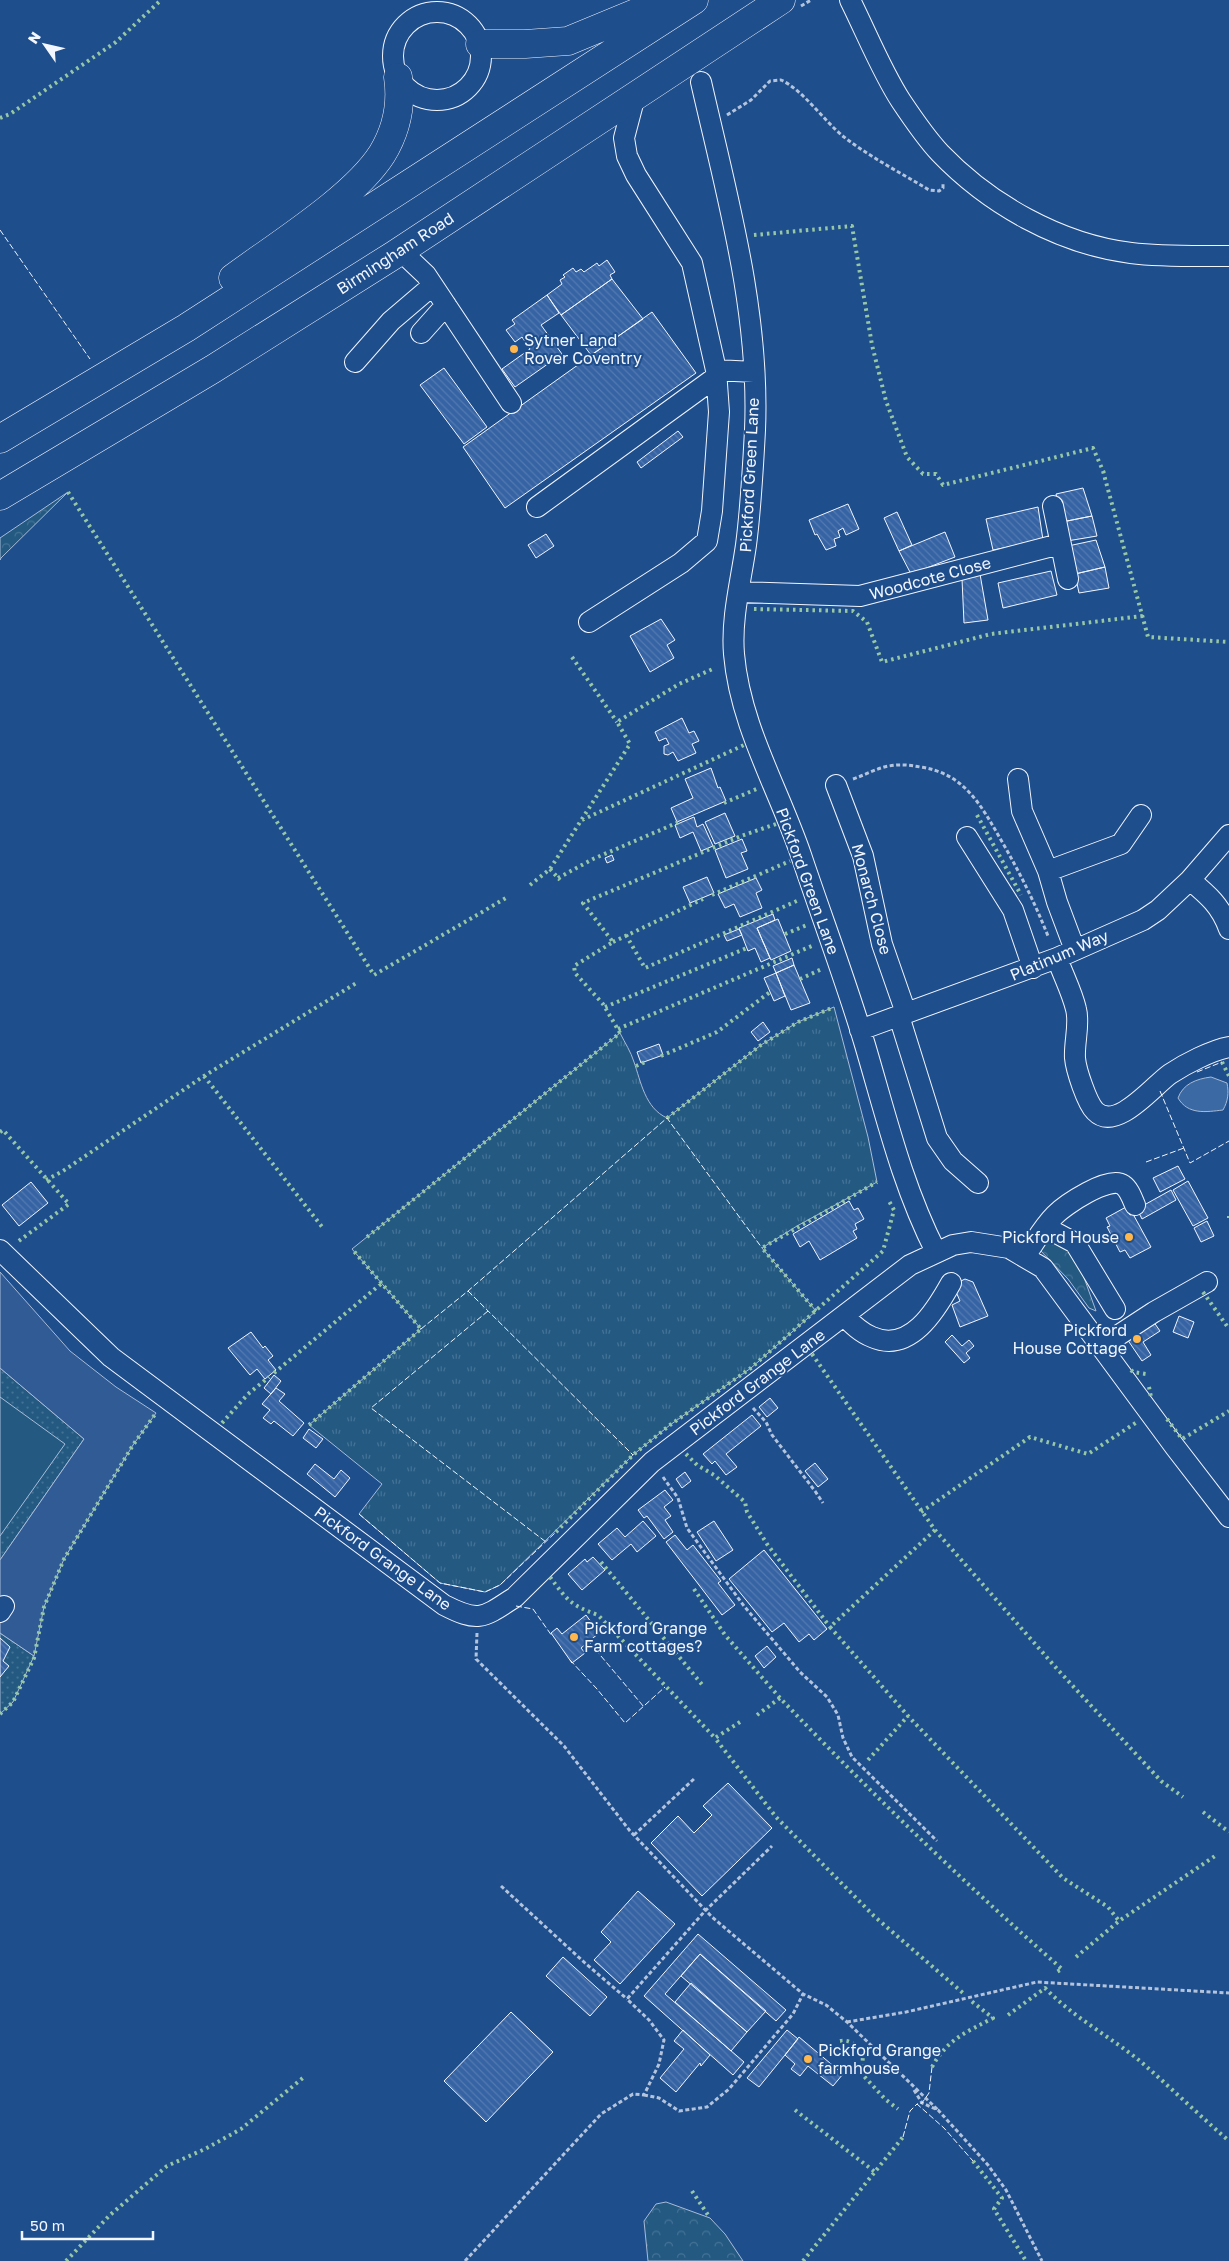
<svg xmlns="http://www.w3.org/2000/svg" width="1229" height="2261" viewBox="0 0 1229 2261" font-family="'Golos Text',sans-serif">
  <defs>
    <pattern id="grass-tufts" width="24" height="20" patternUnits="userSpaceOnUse" patternTransform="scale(1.25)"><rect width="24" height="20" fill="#245a82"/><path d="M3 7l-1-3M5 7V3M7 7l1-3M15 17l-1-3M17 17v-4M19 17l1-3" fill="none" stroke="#447295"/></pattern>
    <pattern id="forest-crowns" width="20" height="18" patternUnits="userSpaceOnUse" patternTransform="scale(1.25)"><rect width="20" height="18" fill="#245a82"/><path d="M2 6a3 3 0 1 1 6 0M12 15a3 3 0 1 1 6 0" fill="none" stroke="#447295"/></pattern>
    <pattern id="park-dots" width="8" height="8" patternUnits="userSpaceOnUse" patternTransform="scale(1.25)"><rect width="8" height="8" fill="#245a82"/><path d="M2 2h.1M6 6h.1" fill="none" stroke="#447295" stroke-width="1.8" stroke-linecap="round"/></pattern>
    <pattern id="building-back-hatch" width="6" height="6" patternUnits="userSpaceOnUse" patternTransform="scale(1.25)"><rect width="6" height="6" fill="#3563a3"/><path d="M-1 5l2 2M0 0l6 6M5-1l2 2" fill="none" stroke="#537ab1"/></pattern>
  </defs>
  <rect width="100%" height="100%" fill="#1f4e8c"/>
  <path fill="url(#grass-tufts)" stroke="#a8bbd7" d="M834,1007l34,130 9,45 -80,44 -35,22 54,63 -65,57 -81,57 -37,30 -133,130 -15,7 -45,-9 -81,-69 23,-30 -73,-59 112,-96 -69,-80 268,-216c5,10 11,19 14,29 7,20 11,46 33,56l94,-73 37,-23z"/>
  <path fill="url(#forest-crowns)" stroke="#a8bbd7" d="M68,492l-67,66 -1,2v-22z
    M1046,1235l22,15 14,22 14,39 -7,-3 -21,-29 -31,-32z
    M666,2202l44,16 15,16 18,27h-95l-4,-40 12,-17z"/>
  <path fill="url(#park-dots)" stroke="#a8bbd7" d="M0,1368l84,71 -84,121z
    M0,1633l34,23 -21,46 -13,12z"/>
  <path fill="#245a82" stroke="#a8bbd7" d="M0,1397l65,47 -65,92z"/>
  <path fill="#305b95" stroke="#a8bbd7" d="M0,1272l70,79 46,36 40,26 -23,32 -69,114 -20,48 -10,49 -34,-23v-73l84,-121 -84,-71z"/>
  <path fill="#3b69a3" stroke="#a8bbd7" d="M1211,1077l16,6c2,10 1,18 -4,27 -17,2 -35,5 -45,-12 5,-14 18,-19 33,-21z"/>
  <path fill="url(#building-back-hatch)" stroke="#f2f6ff" d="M607,260l8,12 -5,3 2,4 -51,36 -14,-20 15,-11 -2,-4 5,-3 -2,-2 10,-7 3,4 5,-3 3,3 13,-9 2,3z
    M612,279l31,40 -52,36 -30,-40z
    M547,295l12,18 -18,12 21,29 -47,33 -13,-18 28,-20 -8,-12 -7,5 -9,-12 9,-6 -3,-4z
    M652,312l44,61 -191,135 -42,-61z
    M444,368l43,59 -23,17 -44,-59z
    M678,431l5,6 -42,31 -4,-6z
    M1083,488l9,28 -30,6 -6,-28z
    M848,504l11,25 -13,6 -3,-7 -5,3 2,6 -6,2 2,7 -10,4 -9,-16 -2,1 -6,-15z
    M1038,507l5,33 -50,10 -7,-31z
    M897,512l15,33 -13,6 -15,-33z
    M1092,516l5,20 -30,5 -5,-19z
    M945,532l10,25 -44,17 -12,-23z
    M546,534l8,12 -18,12 -8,-13z
    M1096,540l9,27 -30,7 -7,-28z
    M1105,567l4,21 -30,5 -4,-19z
    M1051,571l6,24 -54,13 -5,-25z
    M980,574l8,46 -24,3 -2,-44z
    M661,619l14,21 -8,5 7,13 -24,14 -20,-36z
    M682,718l7,15 5,-2 5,10 -7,3 4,9 -18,8 -5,-9 -5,3 -4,-1v-8l5,-2 -3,-6 -7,3 -4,-9z
    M711,768l7,20 2,-1 6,14 -49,21 -6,-14 22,-10 -8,-19z
    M725,813l10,23 -20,8 -10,-22z
    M694,817l3,10 6,-3 10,22 -12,5 -8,-19 -13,6 -5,-13z
    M742,839l5,12 -6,2 7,16 -22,9 -11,-28z
    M612,855l2,5 -7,3 -2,-5z
    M707,877l7,16 -24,10 -7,-16z
    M756,878l6,12 -6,3 6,15 -22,9 -6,-13 -9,4 -7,-14z
    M773,914l2,6 -18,8 13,30 -9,4 -6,-14 -7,3 -9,-23z
    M778,919l13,32 -20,9 -14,-32z
    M739,929l3,6 -15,6 -3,-6z
    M792,958l2,7 -18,8 -3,-7z
    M794,965l16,38 -19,7 -15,-37z
    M776,973l9,23 -11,5 -10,-23z
    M763,1022l7,10 -12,9 -7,-9z
    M659,1044l4,11 -22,8 -4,-11z
    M1178,1166l7,13 -25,13 -7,-14z
    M1188,1181l20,37 -15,8 -20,-36z
    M31,1182l17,21 -29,23 -17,-21z
    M1171,1190l5,10 -34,19 -5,-10z
    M849,1201l5,9 4,-2 6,11 -9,5 2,5 -4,2 4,7 -37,22 -11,-19 -9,6 -7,-13z
    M1126,1207l4,8 3,-1 18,33 -21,11 -5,-8 -5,2 -13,-25 3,-1 -4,-8z
    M1207,1221l7,15 -13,6 -7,-14z
    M965,1279l8,3 15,34 -28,11 -8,-22 8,-4 -7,-16z
    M1179,1316l15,6 -6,16 -15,-6z
    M1153,1321l7,10 -17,11 8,13 -9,6 -17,-25z
    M251,1332l12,16 2,-2 8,10 -5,4 8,10 -11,9 -8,-10 -7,6 -22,-27z
    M952,1335l10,11 7,-6 5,6 -8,7 4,5 -6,5 -19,-21z
    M274,1375l7,6 -10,13 -7,-6z
    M276,1388l9,6 -6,7 25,22 -11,13 -19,-15 -3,3 -8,-6 7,-8 -8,-6z
    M770,1398l8,10 -11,9 -8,-10z
    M752,1415l9,11 -35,28 11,13 -11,8 -11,-14 -3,3 -9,-10z
    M309,1429l14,10 -7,9 -13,-10z
    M815,1463l13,16 -10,8 -13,-16z
    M315,1464l19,15 7,-9 9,8 -15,19 -28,-23z
    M685,1472l6,9 -9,7 -6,-9z
    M665,1490l8,10 -9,7 7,9 -6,4 8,12 -9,7 -17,-23 -3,2 -6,-8z
    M643,1521l13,15 -19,16 -6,-8 -19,16 -14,-16 19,-16 8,9z
    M714,1521l19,29 -17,11 -19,-29z
    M675,1535l12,15 6,-5 28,36 -3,2 17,22 -13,10 -56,-73z
    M764,1550l63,79 -13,11 -5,-6 -10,8 -15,-19 -12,9 -43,-53z
    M593,1557l12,13 -23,20 -14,-16 17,-15 2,3z
    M586,1615l13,18 -18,15 4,5 -13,10 -21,-30 6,-5 5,6z
    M0,1638l10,9 -7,14 6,5 -9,11z
    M767,1646l9,11 -12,11 -9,-12z
    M728,1783l44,45 -70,68 -51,-53 27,-27 16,17 18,-18 -9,-9z
    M638,1891l37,33 -55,60 -26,-24 17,-18 -10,-10z
    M698,1934l88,76 -10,11 -76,-67 -35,40 79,68 -11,13 -89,-79z
    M700,1954l66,57 -19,21 -66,-56z
    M563,1957l44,40 -17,19 -44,-40z
    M691,1983l56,49 -16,19 -56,-49z
    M511,2012l42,40 -67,70 -42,-41z
    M683,2030l27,25 -9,11 -1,-3 -24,29 -16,-14 24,-29 -10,-8z
    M787,2030l11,9 -39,48 -12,-9z
    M799,2037l44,37 -10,12 -25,-20 -8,10 -9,-7 4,-5 -10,-9z"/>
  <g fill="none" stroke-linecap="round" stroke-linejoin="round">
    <defs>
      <path id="minor" d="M850,0c16,32 32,72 51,101 12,18 24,36 39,52 49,51 119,91 191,100 32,4 65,3 98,3
        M393 56a44 44 0 1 1 88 0a44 44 0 1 1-88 0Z
        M701,82c26,114 59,230 54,348 -2,38 -4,77 -9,115 -5,36 -15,73 -12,109 6,71 44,134 67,201 21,63 45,126 64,190 21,71 37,140 71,207
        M394,255l12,1 20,19 85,128
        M421,333l25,-28
        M355,362l36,-41 41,-35
        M716,370l38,2
        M1053,506l15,73
        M537,507l179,-130
        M739,592l121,4 200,-52
        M589,622l92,-59 26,-22 5,-30 7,-99 -3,-42 -24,-107 -56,-88 -9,-19 -3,-18 11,-42
        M1018,779l4,32 26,60 9,31 18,48
        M836,785l27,71 19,88 24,69
        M967,837l46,73 20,58
        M1048,871l73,-27 20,-29
        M1190,880c18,15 31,26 39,49
        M1057,958c6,17 15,34 19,51 4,15 -2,33 -1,49 1,12 12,45 20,53 21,22 59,-26 75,-37 15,-10 42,-24 59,-27
        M899,1016l38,122 16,23 25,22
        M860,1030l197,-72 86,-38 15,-10 32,-30 39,-45
        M1045,1227l30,16 40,66
        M0,1250l111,107 333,248c35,18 39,13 71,-8l137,-135 258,-197 43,-20 18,-3 38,6 34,20 132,179 54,70
        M1025,1256c10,-14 18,-29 30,-41 10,-10 54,-40 68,-30 6,4 9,13 12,20
        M844,1316c8,8 17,17 28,21 38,17 64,-27 79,-54
        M1102,1346l52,-34 53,-30
        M0,1612l4,-6"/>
      <path id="highway" d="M480,44h45l43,-3 99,-41
        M233,278c43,-32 121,-80 149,-124 14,-23 20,-50 16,-77
        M0,439l186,-111 508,-328
        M0,496l213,-127 181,-114 387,-255"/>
    </defs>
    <use href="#minor" stroke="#f2f6ff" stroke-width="22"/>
    <use href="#highway" stroke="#f2f6ff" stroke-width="29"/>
    <path stroke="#b3c4dc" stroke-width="3" stroke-dasharray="4 2.5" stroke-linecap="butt" d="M801,6l10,-6
      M727,115l24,-15 19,-19 11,-1c22,10 43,41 63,57 26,20 57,36 85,53l10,1 4,-3v-5
      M853,779c12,-4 24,-11 36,-13 11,-2 21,-1 31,1 44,6 61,38 81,73 19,33 33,61 47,96
      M753,1408l13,14 6,13 43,56 8,12
      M663,1477l15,21 9,30 57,78 56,66 27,25 11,18 5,23 9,19 85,84
      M477,1633l-1,26 88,87 66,85 82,86 91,77 23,11 21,17 91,88
      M634,1835l61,-57
      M501,1886l84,77 42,36
      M847,2022l59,-10 131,-30 192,11
      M914,2090l8,13 16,7 50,55 18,25 36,71
      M644,2095l15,3 20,13 28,-4 22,-18 64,-75 10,-20
      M465,2261l136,-147 32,-20 11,1 15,-31 5,-24 -15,-20 -22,-21 78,-88 67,-65"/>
    <use href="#minor" stroke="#1f4e8c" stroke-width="20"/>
    <use href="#highway" stroke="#1f4e8c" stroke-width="28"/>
    <path stroke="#97c8a6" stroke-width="4" stroke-dasharray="2.5 4" stroke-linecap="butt" d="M0,118l10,-4 106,-72 45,-42
      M754,235l98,-9 20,119 14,56 21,56 16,17h13l7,11 150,-37 11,25
      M1103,471l45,166 81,5
      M68,492l306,483 132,-77
      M754,609l99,2 14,11 15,40 109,-28 152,-18
      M572,657l45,65
      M724,803l35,-15
      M977,815l44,80
      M582,820l162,-75
      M550,869l10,11
      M558,878l35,-19 86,-37
      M530,885l20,-16 80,-125 -13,-22 62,-38 36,-16
      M712,895l78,-34
      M785,934l22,-9
      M626,935l19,33 154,-68
      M613,942l90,-43
      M800,979l22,-10
      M605,1007l142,-59
      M618,1029l196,-84
      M661,1056l56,-24 53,-40
      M1222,1062l7,14
      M636,1066l9,-4
      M204,1076l119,152
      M667,1118l94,-73 37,-23 36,-15
      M0,1132l3,-2 66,74 -53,39
      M46,1180l17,-9 141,-95 154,-94
      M1229,1216v2
      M367,1237l253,-204 -17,-29 -28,-31 -1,-7 39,-24 -30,-39 158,-67 35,-12
      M1203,1292l26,37
      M816,1311l-54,-63 115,-66
      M812,1354l123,176 123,140 103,111 22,16
      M1131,1370l2,2 13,2
      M274,1373l108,-90
      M1149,1387l2,10
      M1167,1419l15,20 47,-28
      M222,1423l26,-29 21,-17
      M309,1425l112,-96 -69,-80
      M686,1454l11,11 17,10 31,27 2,10 20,32 63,83
      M921,1512l109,-75 58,17 49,-32
      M935,1530l-105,97 78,89 155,162 45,29 11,14
      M556,1532l77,-77 37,-30 81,-57 132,-117 11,-41 -5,-9
      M601,1562l103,125
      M550,1577c17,23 20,28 48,38l117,123
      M694,1589l31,46 55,63
      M0,1714l13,-12 21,-44 10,-51 20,-48 69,-114 23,-32
      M757,1715l23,-17c90,94 184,185 282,271l-7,4
      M740,1722l-25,16 61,79 98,99 89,77
      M868,1760l40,-44
      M1203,1812l26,20
      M1076,1957l43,-36 96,-65
      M1008,2015l37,-27c28,29 64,48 95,73 30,26 59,54 89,80
      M840,2041c11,-2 16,5 23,12l-1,21 23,25 13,10
      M932,2067c15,-28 35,-35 61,-49l-23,-18
      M795,2110l80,62
      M973,2161l29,37 -8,11 32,52
      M692,2191l18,27
      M66,2261l44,-46 57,-49 38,-17 36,-20 63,-52
      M803,2261l100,-124"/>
    <path stroke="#f2f6ff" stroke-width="1" stroke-dasharray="6 2.5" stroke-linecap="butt" d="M0,230l90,129
      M1197,1072l25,-10
      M1160,1091l30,72 39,-22
      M1146,1162l38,-14
      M468,1291l165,164
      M488,1311l-117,97 175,134
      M421,1329l47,-38 199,-173 95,130
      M359,1514l81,69 45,9 15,-7 56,-53
      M516,1606l17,3 19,27
      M590,1643l54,64
      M570,1660l27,29 28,34 40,-36
      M932,2067l-3,26 -7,10 -5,1 27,24 29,33
      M903,2137l7,-26 7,-7"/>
  </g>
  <g fill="#ffb74d" stroke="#1f4e8c" stroke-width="2">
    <circle cx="514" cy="349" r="5"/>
    <circle cx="1129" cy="1237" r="5"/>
    <circle cx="1137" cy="1339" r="5"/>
    <circle cx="574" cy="1637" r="5"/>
    <circle cx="808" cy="2059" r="5"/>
  </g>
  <g text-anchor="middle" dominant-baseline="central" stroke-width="4" stroke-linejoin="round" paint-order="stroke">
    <g font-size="16" fill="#f2f6ff" stroke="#1f4e8c">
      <text transform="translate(395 253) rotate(-33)">Birmingham Road</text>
      <text transform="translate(749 475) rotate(-87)">Pickford Green Lane</text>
      <text transform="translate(930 578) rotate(-15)">Woodcote Close</text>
      <text transform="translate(808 881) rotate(70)">Pickford Green Lane</text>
      <text transform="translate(872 899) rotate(75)">Monarch Close</text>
      <text transform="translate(1059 955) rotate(-23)">Platinum Way</text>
      <text transform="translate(757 1382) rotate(-37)">Pickford Grange Lane</text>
      <text transform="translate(383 1558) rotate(36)">Pickford Grange Lane</text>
    </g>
    <g font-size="16" fill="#f2f6ff" stroke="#1f4e8c" text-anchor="start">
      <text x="524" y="340">Sytner Land<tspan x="524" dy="18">Rover Coventry</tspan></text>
      <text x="1119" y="1237" text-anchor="end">Pickford House</text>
      <text x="1127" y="1330" text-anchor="end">Pickford<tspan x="1127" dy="18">House Cottage</tspan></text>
      <text x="584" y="1628">Pickford Grange<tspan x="584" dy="18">Farm cottages?</tspan></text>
      <text x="818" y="2050">Pickford Grange<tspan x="818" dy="18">farmhouse</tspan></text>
    </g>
  </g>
  <g transform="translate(45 45) rotate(304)" stroke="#1f4e8c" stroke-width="4" paint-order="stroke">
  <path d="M0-4L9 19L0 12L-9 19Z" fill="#f2f6ff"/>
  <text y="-8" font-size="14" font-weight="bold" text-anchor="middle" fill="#f2f6ff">N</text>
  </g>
  <path d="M22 2231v8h131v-8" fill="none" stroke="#f2f6ff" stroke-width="2.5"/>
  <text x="30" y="2231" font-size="15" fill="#f2f6ff" stroke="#1f4e8c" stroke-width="4" paint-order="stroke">50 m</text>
</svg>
